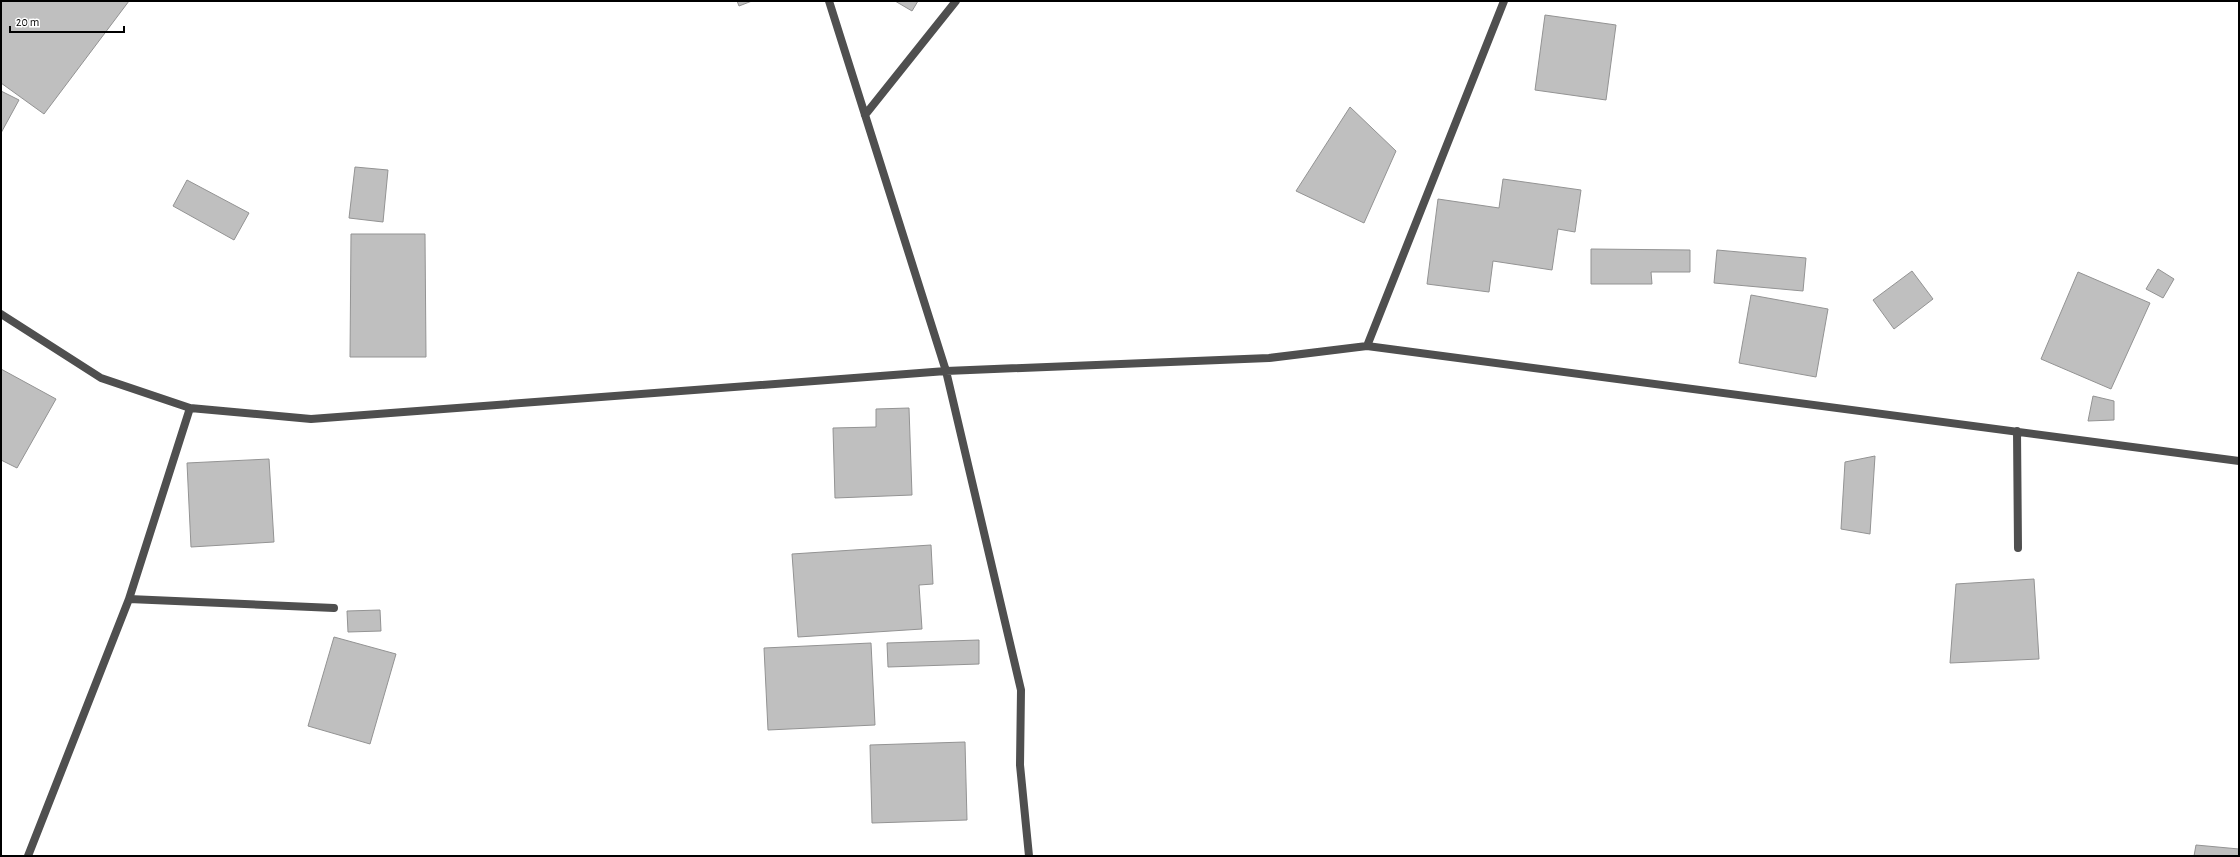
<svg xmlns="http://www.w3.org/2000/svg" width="2240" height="857" viewBox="0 0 2240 857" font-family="'Alegreya Sans',sans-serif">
  <rect width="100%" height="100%" fill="#fff"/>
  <path fill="#bfbfbf" stroke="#939393" d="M1,1h128l-85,113 -43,-31z
    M737,1h15l-13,5z
    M895,1h23l-6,10z
    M1545,15l71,10 -10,75 -71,-10z
    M1,91l18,9 -18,33z
    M1350,107l46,44 -32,72 -68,-32z
    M355,167l33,3 -5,52 -34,-4z
    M1503,179l78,11 -6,42 -17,-3 -6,41 -59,-9 -4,31 -62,-8 11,-85 61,9z
    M187,180l62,33 -15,27 -61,-34z
    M351,234h74l1,123h-76z
    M1591,249l99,1v22h-39l1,12h-61z
    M1717,250l89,8 -3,33 -89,-8z
    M2158,269l16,10 -11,19 -17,-9z
    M1912,271l21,28 -39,30 -21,-29z
    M2078,272l72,31 -39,86 -70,-30z
    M1751,295l77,14 -12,68 -77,-14z
    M1,369l55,30 -39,69 -16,-8z
    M2093,396l21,5v19l-26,1z
    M909,408l3,87 -77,3 -2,-70 43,-1v-18z
    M1875,456l-5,78 -29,-5 4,-67z
    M269,459l5,83 -83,5 -4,-84z
    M931,545l2,39 -14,1 3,44 -124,8 -6,-83z
    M2034,579l5,80 -89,4 6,-79z
    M380,610l1,21 -33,1 -1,-21z
    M334,637l62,17 -26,90 -62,-18z
    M979,640v24l-91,3 -1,-24z
    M871,643l4,82 -107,5 -4,-82z
    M965,742l2,78 -95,3 -2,-78z
    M2196,845l43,4v7h-45z"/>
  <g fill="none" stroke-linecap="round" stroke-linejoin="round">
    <path stroke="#4f4f4f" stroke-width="8" d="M829,1l117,370 75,319 -1,75 9,91
      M865,115l91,-114
      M1,314l100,64 89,30 121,11 635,-48 323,-13 98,-12 137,-345
      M1367,346l872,115
      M2017,431l1,117
      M129,599l205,9
      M28,856l101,-257 61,-191"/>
  </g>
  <rect width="2240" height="857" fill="none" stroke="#000000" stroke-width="4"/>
  <path d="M10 26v6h114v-6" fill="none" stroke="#000000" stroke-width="2"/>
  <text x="16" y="26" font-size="12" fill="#000000" stroke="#ffffff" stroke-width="3" paint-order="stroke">20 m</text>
</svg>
